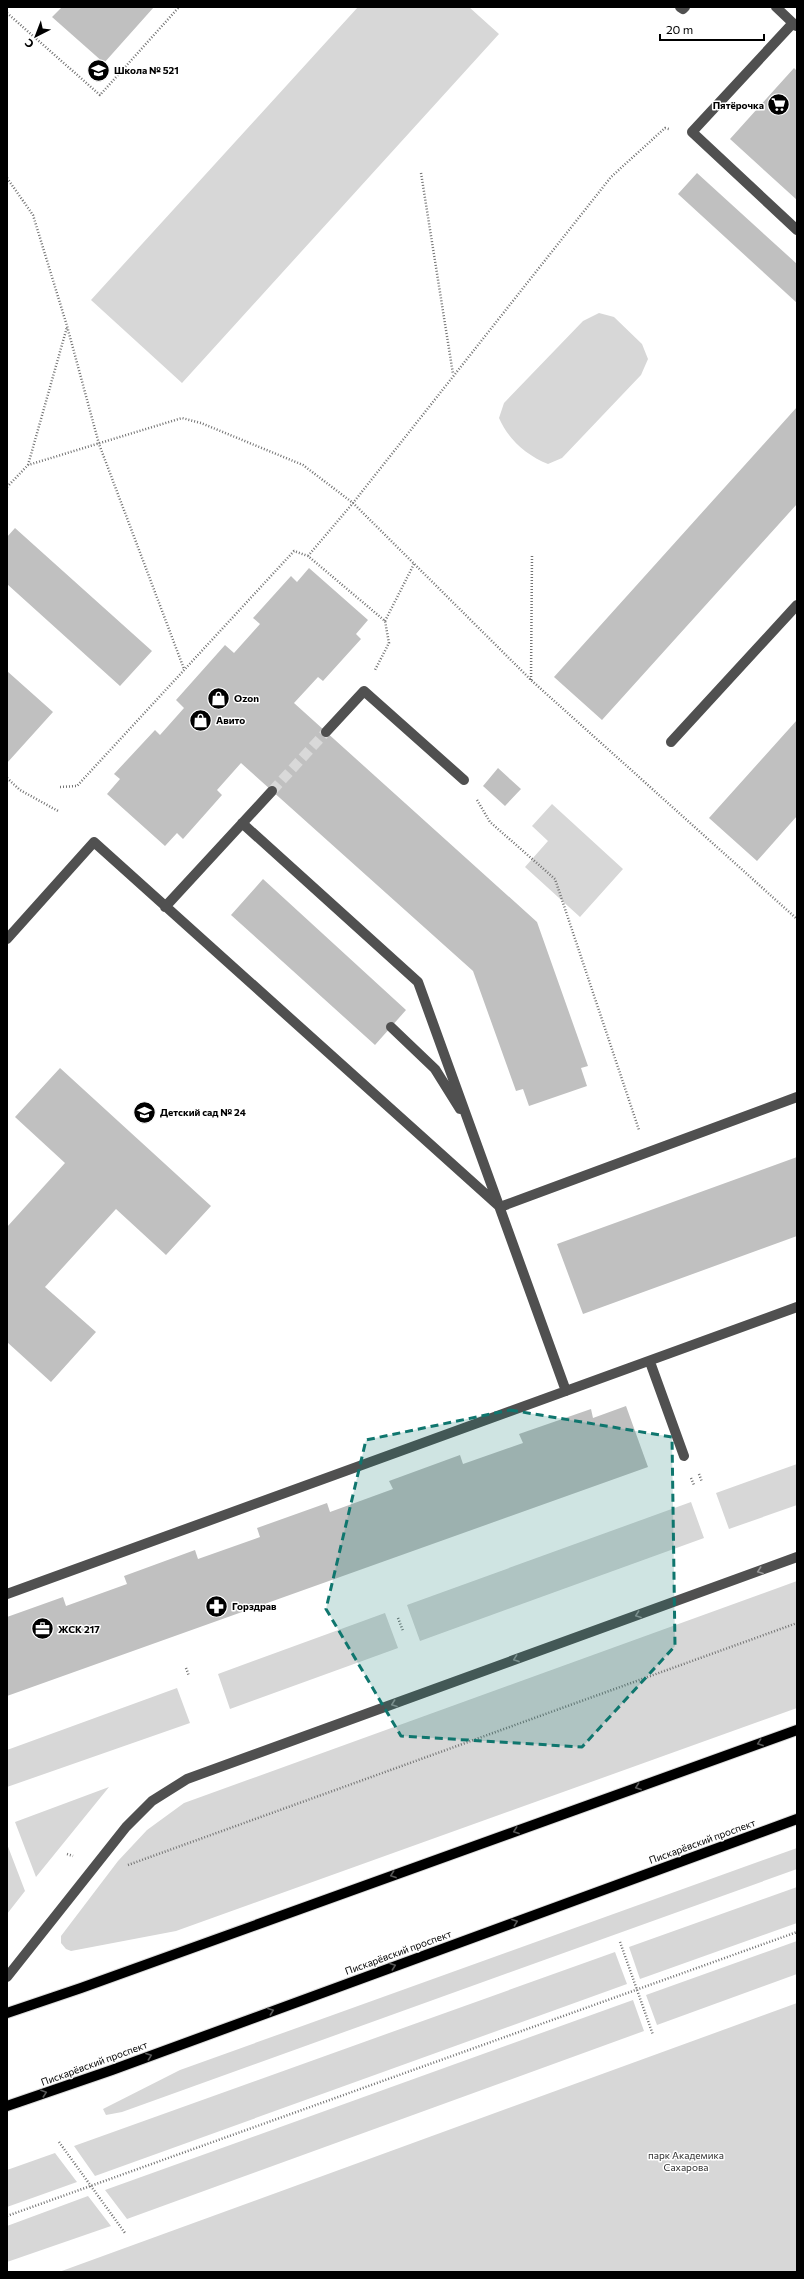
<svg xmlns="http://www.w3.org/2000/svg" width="804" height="2279" viewBox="0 0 804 2279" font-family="Commissioner,sans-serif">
  <rect width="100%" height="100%" fill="#fff"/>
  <path fill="#d7d7d7" d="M358,7h111l30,27 -317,349 -91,-83z
    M599,313l15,4 28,27 6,15 -7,16 -79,83 -14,6c-22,-9 -40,-25 -49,-46l5,-15 79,-82z
    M552,804l71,65 -43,48 -55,-50 23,-26 -16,-15z
    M797,1464v41l-68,24 -13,-36z
    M691,1502l13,36 -284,103 -13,-36z
    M797,1581v127l-621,223 -105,20 -5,-2 -5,-6v-7l57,-75 29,-31 37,-27z
    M385,1613l13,35 -168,61 -12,-35z
    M177,1688l13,35 -183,64v-37z
    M109,1787l-73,90 -21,-55z
    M7,1844l18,47 -18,23z
    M797,1848v21l-675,243 -16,3 -3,-6 77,-39z
    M797,1887v36l-157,56 -11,-32z
    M797,1941v33l-140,51 -11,-30z
    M615,1952l12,32 -532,192 -21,-30z
    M633,2000l11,31 -517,188 -22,-29z
    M797,2003v269h-738z
    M55,2153l22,29 -70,25v-37z
    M88,2196l23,30 -104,36v-36z"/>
  <path fill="#c0c0c0" d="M62,7h92l-50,56 -52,-46z
    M794,68l3,3v129l-67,-61z
    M697,173l100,91v39l-119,-109z
    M797,407v97l-195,216 -48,-43z
    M15,528l137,123 -32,35 -113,-102v-47z
    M309,568l59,52 -12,14 5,5 -38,42 -5,-4 -24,26 243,219 51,144 -7,2 6,18 -58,20 -6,-17 -7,2 -43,-120 -232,-208 -24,27 5,5 -39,44 -6,-6 -12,13 -58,-52 13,-15 -6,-5 41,-44 5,5 24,-27 -8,-8 49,-55 9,8 26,-29 -7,-6 38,-42 6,6z
    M7,671l46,41 -46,51z
    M797,720v96l-40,45 -48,-43z
    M498,768l23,21 -16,17 -22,-20z
    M263,879l143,131 -31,35 -144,-130z
    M60,1068l151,138 -45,49 -50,-46 -71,78 51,45 -45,50 -44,-40v-115l58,-64 -50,-46z
    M797,1157v79l-214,78 -26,-70z
    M626,1406l22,61 -641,229v-79l56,-20 3,9 61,-22 -3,-8 71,-26 3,9 62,-22 -3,-9 70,-25 3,9 63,-23 -4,-8 71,-26 3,9 60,-21 -4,-9 72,-25 2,9z"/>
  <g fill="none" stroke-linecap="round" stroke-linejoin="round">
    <path stroke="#d9d9d9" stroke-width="10" stroke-dasharray="10 5" stroke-linecap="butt" d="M272,791l54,-59"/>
    <defs>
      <path id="major" d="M7,2013l74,-25 716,-258
        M7,2106l105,-36 685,-251"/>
    </defs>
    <use href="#major" stroke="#dbdbdb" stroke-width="12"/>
    <path stroke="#727272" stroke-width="2.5" stroke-dasharray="1 2" stroke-linecap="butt" d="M7,13l93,82 79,-88
      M421,173l32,201
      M7,178l26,37 34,111 32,118 85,225
      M28,465l39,-138
      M7,487l21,-22 154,-47 19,5 102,42 50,38 178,177 266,239
      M308,556l45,-53 258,-326 54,-49 4,1
      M385,621l29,-57
      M531,680l1,-125
      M7,778l13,12 38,21
      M60,787l17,-1 217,-235 14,5 77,65 4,22 -14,27
      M477,800l13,22 65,57 84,251
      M699,1474l3,8
      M691,1478l3,7
      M398,1618l5,13
      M186,1668l3,8
      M67,1854l6,2
      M128,1865l669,-242
      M620,1942l33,93
      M59,2142l66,91
      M7,2216l790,-284"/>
    <path stroke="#505050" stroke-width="10" d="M680,7l3,2 2,-2
      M776,7l20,19
      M793,23l-101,109 105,98
      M326,732l38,-41 100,89
      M671,742l126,-137
      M242,823l176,159 148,409
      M165,907l107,-116
      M7,939l87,-97 406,365
      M391,1027l44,42 25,40
      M500,1207l297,-110
      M650,1362l34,94
      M7,1594l790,-287
      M7,1977l119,-150 26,-26 35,-22 610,-222"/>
    <use href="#major" stroke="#000" stroke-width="10"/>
  </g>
  <defs><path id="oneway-chevron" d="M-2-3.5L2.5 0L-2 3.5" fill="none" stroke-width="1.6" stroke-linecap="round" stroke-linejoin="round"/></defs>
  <g stroke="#969696">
    <use href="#oneway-chevron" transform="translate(760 1571) rotate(160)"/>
    <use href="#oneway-chevron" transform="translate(638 1615) rotate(160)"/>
    <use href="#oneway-chevron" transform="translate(516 1659) rotate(160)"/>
    <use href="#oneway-chevron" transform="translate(394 1704) rotate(160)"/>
  </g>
  <g stroke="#595959">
    <use href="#oneway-chevron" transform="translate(760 1743) rotate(160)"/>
    <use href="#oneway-chevron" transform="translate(638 1787) rotate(160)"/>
    <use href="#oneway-chevron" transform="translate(516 1831) rotate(160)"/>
    <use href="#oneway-chevron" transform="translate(393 1875) rotate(160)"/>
    <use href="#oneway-chevron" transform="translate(515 1922) rotate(-20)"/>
    <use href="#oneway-chevron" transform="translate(393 1966) rotate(-20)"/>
    <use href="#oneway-chevron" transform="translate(271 2011) rotate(-20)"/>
    <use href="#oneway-chevron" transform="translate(149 2056) rotate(-20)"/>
    <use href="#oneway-chevron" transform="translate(44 2093) rotate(-19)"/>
  </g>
  <path fill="#0f766e" fill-opacity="0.2" stroke="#0f766e" stroke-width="3" stroke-dasharray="8 5" stroke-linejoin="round" d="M510,1410l162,27 3,209 -93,101 -181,-11 -75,-127 40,-169z"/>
  <defs>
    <symbol id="school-disc" viewBox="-11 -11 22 22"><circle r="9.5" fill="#000" stroke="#fff"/><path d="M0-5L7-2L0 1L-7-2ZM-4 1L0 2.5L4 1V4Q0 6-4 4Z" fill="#fff"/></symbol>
    <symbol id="supermarket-disc" viewBox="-11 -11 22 22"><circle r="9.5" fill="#000" stroke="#fff"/><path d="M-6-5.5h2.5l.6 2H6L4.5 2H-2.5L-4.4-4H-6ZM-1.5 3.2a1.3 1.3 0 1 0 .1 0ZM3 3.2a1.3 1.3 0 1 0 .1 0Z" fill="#fff"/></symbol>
    <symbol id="shop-disc" viewBox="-11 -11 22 22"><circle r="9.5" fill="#000" stroke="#fff"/><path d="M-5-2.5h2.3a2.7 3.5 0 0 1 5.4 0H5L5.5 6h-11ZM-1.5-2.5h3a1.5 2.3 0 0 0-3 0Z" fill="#fff"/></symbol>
    <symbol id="pharmacy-disc" viewBox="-11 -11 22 22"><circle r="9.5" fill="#000" stroke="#fff"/><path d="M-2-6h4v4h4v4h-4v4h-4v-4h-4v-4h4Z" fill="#fff"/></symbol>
    <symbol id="office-disc" viewBox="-11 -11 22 22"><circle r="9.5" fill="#000" stroke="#fff"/><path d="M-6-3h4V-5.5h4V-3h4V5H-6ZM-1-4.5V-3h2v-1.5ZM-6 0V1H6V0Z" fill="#fff"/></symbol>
  </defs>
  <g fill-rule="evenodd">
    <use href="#school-disc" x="86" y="58" width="25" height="25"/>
    <use href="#supermarket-disc" x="766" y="92" width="25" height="25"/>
    <use href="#shop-disc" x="206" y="686" width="25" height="25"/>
    <use href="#shop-disc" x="188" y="708" width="25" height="25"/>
    <use href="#school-disc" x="132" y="1100" width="25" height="25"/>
    <use href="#pharmacy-disc" x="204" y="1594" width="25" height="25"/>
    <use href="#office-disc" x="30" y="1616" width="25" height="25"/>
  </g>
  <g text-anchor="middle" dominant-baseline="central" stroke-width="3" stroke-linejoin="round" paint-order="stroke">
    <g font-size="10" font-weight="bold" fill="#000" stroke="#fff" text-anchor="start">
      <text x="114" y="70">Школа № 521</text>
      <text x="764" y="105" text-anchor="end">Пятёрочка</text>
      <text x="234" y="698">Ozon</text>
      <text x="216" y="720">Авито</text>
      <text x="160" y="1112">Детский сад № 24</text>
      <text x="232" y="1606">Горздрав</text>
      <text x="58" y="1629">ЖСК 217</text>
    </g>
    <g font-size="10" fill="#000" stroke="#fff">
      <text transform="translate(702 1841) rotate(-20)">Пискарёвский проспект</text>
      <text transform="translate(398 1952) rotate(-20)">Пискарёвский проспект</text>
      <text transform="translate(94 2063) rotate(-20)">Пискарёвский проспект</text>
    </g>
    <g font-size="10" fill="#2e2e2e" stroke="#fff">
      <text x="686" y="2155">парк Академика<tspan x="686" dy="12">Сахарова</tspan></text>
    </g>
  </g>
  <rect width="804" height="2279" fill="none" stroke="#000000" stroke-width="16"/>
  <g transform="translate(36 36) rotate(222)" stroke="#ffffff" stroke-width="3" paint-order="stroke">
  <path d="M0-3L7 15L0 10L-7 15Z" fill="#000000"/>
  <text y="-6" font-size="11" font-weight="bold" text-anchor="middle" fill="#000000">С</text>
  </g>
  <path d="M660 34v6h104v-6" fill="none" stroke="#000000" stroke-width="2"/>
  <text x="666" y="34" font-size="12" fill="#000000" stroke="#ffffff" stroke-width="3" paint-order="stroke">20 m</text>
</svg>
